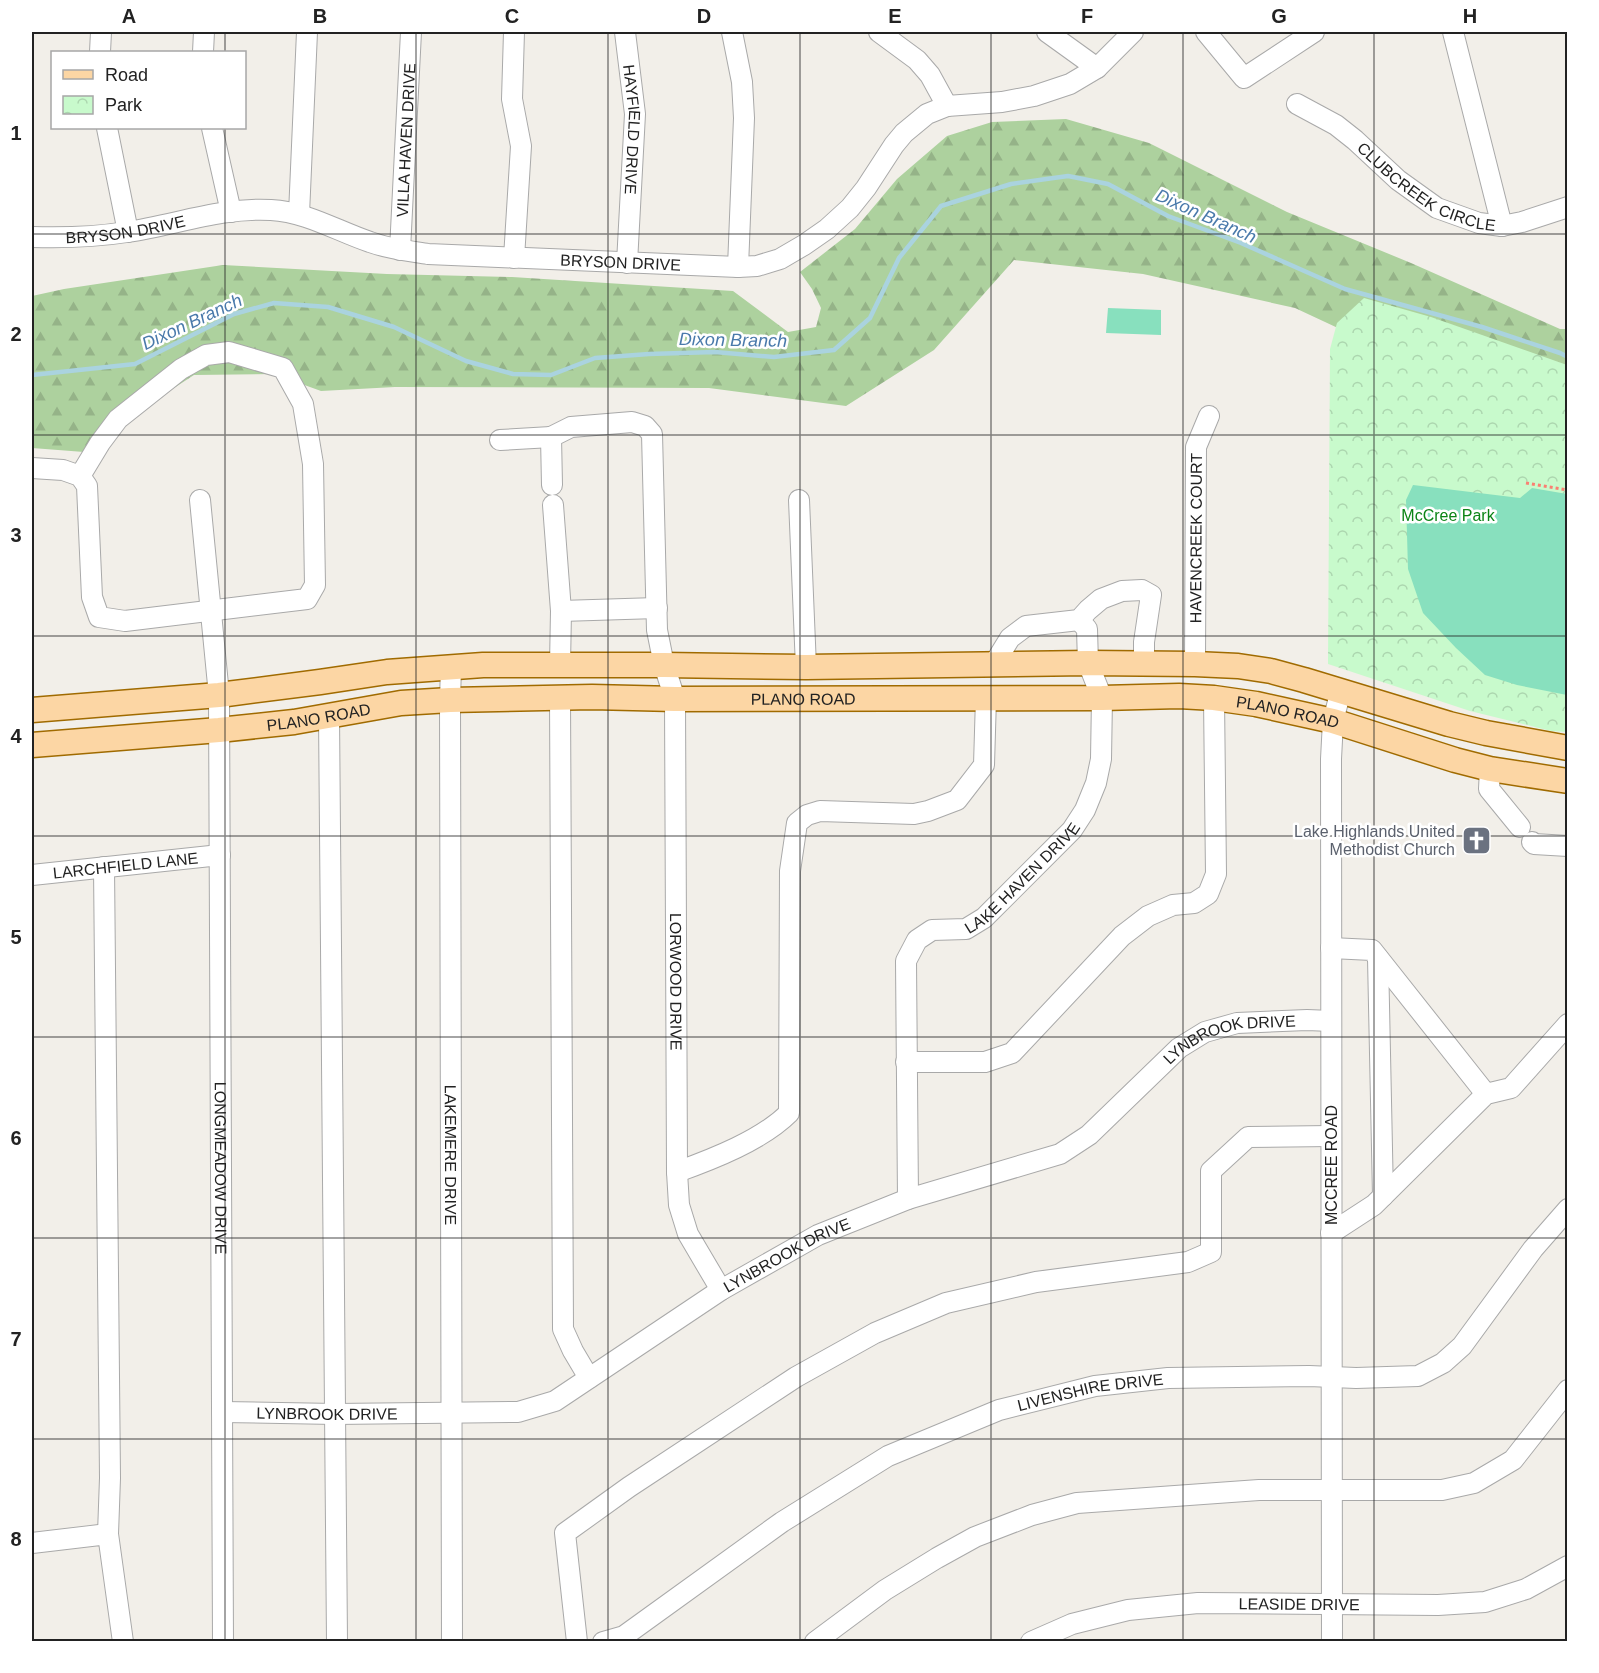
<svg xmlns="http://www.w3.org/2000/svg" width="1599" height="1673" viewBox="0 0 1599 1673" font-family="Arial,sans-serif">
  <defs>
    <pattern id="forest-firs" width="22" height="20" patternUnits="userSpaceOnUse" patternTransform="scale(1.5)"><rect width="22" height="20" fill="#add19e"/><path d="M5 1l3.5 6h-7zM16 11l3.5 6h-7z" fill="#95b388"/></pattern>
    <pattern id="park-crowns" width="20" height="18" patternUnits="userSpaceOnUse" patternTransform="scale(1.5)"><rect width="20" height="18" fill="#c8facc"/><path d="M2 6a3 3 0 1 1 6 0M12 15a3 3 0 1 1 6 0" fill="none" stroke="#acd6af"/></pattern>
  </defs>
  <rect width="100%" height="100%" fill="#f2efe9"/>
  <path fill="url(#forest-firs)" d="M1066,119l83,24 138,69 124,51 149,66h7v106l-272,-127 -152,-34 -129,-14 -80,90 -88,56 -137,-18 -314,-1 -74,4 -47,-17 -80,1 -60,39 -50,38 -52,-4v-152l32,-7 159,-24 164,9 125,3 221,14 55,41 28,-5 5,-19 -9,-19 -12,-17 55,-43 42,-50 50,-43 45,-14z"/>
  <path fill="url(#park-crowns)" d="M1364,298l67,19 136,48v367l-16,-1 -81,-20 -142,-47 2,-315 7,-26z"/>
  <path fill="#88e0be" d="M1108,308l53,2v25l-55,-2z
    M1413,485l107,13 12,-10 35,6v201l-50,-10 -32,-10 -29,-27 -33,-35 -15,-44 -2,-69z"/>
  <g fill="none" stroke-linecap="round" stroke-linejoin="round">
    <path stroke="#aad3df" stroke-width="4.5" d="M32,375l103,-11 99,-50 40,-11 54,4 66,20 72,34 47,13 38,1 44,-17 54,-4 66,-2 59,5 60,-7 36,-32 29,-60 42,-52 70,-22 57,-8 40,8 60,32 73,27 104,46 137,38 78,26 8,4"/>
    <defs>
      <g id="minor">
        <path d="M514,32l-2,67 9,47 -7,112"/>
        <path id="s1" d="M625,32l10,82 -8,149"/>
        <path d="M732,32l10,50 2,36 -6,149"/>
        <path d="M879,32l38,28 13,15 17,31"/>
        <path d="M1047,32l50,36"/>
        <path d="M1206,32l38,46 70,-46"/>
        <path d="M1453,32l49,194"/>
        <path d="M100,52l1,-20"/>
        <path d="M203,52l1,-20"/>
        <path id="s2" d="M1297,104l39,21 19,15 43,40 39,28 42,15 23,3 20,-4 46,-15"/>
        <path d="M107,128l21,104"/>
        <path d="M212,128l19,84"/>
        <path d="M299,214l8,-182"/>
        <path id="s3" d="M32,237c32,1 63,0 95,-5 48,-7 95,-25 144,-22 36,2 66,21 99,32 19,7 39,9 58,12l310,13 19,-1 23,-7 24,-14 23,-16 23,-21 16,-20 28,-43 10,-12 23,-19 20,-8 55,-4 32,-6 36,-12 27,-16 36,-36"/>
        <path id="s4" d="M400,250l11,-218"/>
        <path d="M500,440l51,-3"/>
        <path d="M32,468l31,2 17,6 7,10 5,111 7,20 26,4 182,-22 8,-14 -2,-121 -10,-60 -20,-36 -54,-16 -23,3 -25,14 -63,50 -18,24 -20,33"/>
        <path id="s5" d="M552,485l-1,-48 20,-10 61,-5 13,4 7,8 5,196 7,35 11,34 2,473 2,33 9,29 33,56"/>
        <path id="s6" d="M200,500l19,195 4,947"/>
        <path d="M799,500l7,167"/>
        <path d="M553,505l8,106 -1,54"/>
        <path d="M561,611l96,-3"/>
        <path d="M994,664l16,-26 16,-12 53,-6 9,-10 13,-11 21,-8 20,-1 9,5 -7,47v21"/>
        <path id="s7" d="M1195,664l1,-217 13,-31"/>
        <path id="s8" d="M451,667l-1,33 2,942"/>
        <path d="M560,697l3,632 10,22 16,27"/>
        <path d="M329,715l8,927"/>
        <path d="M1490,769l-1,20 31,38"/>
        <path d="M1532,842l2,2 34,2"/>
        <path d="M104,867l6,611 -2,56"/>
        <path id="s9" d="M32,875l188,-20"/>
        <path d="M1331,948l41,2 114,144"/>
        <path d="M1378,958l5,238"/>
        <path d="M906,1062h79l27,-9 110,-117 26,-20 25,-11 21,-2 14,-9 8,-20 -2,-176"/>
        <path d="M677,1172c36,-13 85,-32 112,-59l1,-242 7,-48 10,-8 13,-4 94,3 14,-3 29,-11 27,-35 2,-67"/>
        <path id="s10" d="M908,1199l-2,-238 11,-21 15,-10 34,-1 18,-11 88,-88 13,-20 11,-27 5,-24 1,-61 -14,-35 -1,-34 -8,-9"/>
        <path d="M1331,1233l43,-28 112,-111 25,-6 57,-64"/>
        <path id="s11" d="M222,1412l113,2 183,-2 37,-11 166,-111 97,-55 90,-36 152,-45 29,-19 90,-87 26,-16 32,-9 70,-3 24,1"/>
        <path d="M32,1543l76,-9 15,108"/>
        <path d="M577,1642l-12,-109 64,-46 167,-110 79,-44 71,-30 90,-21 152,-20 23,-10v-81l37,-34 83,-1"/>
        <path id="s12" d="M603,1642l21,-6 158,-114 106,-66 111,-46 96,-24 73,-8 141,-2 47,2 62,-2 25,-13 19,-17 71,-97 35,-40"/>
        <path d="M815,1642l70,-52 52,-32 38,-21 57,-22 45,-12 182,-13h183l32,-7 39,-23 55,-70"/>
        <path id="s13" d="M1031,1642l41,-18 56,-14 70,-7 240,2 47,-3 41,-13 42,-23"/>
        <path d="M1332,1642l-1,-883 2,-38 8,-31"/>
      </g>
      <g id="major">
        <path d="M32,710l187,-15 101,-13 67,-10 96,-7h181l142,2 282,-4 107,1 43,2 33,5 33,9 145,44 37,9 82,15"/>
        <path id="s14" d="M32,745l187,-15 75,-8 107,-19 49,-3 142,-3 83,2 427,-1 77,-2 35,2 42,6 77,17 122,39 35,9 78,12"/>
      </g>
    </defs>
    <use href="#minor" stroke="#a9a9a9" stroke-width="22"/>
    <use href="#major" stroke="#a06b00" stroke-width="27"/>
    <path stroke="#fa8072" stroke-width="3" stroke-dasharray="3 3" stroke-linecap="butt" d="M1526,483l42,7"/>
    <use href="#minor" stroke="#fff" stroke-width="20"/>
    <use href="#major" stroke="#fcd6a4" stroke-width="24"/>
  </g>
  <path fill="none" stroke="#222" stroke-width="1.5" stroke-opacity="0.55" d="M225,32v20M416,32v1610M608,32v1610M800,32v1610M991,32v1610M1183,32v1610M1374,32v1610M225,128v1514M32,234h1536M32,435h1536M32,636h1536M32,836h1536M32,1037h1536M32,1238h1536M32,1439h1536"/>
  <defs>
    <symbol id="church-square" viewBox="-11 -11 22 22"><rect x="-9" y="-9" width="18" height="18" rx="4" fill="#6b7280" stroke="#fff"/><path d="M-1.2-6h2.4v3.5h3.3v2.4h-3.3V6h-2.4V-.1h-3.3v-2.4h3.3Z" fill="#fff"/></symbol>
  </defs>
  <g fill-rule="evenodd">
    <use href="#church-square" x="1460" y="824" width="33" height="33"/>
  </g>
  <g text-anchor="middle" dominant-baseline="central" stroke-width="5" stroke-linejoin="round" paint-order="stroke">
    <g font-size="16" fill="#222" stroke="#fff">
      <text stroke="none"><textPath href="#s1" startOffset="98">HAYFIELD DRIVE</textPath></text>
      <text stroke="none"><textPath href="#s4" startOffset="110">VILLA HAVEN DRIVE</textPath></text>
      <text stroke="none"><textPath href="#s2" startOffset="156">CLUBCREEK CIRCLE</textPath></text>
      <text stroke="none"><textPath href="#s3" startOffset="94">BRYSON DRIVE</textPath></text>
      <text stroke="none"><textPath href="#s3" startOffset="598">BRYSON DRIVE</textPath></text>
      <text stroke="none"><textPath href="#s7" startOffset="126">HAVENCREEK COURT</textPath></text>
      <text stroke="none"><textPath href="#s14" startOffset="774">PLANO ROAD</textPath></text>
      <text stroke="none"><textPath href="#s14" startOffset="1260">PLANO ROAD</textPath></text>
      <text stroke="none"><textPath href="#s14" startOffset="288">PLANO ROAD</textPath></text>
      <text stroke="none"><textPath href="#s9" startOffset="94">LARCHFIELD LANE</textPath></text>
      <text stroke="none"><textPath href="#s10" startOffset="390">LAKE HAVEN DRIVE</textPath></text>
      <text stroke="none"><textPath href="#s5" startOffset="706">LORWOOD DRIVE</textPath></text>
      <text stroke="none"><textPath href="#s11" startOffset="1113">LYNBROOK DRIVE</textPath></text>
      <text stroke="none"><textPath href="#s8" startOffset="488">LAKEMERE DRIVE</textPath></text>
      <text transform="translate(1331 1165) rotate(-90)">MCCREE ROAD</text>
      <text stroke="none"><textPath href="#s6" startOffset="669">LONGMEADOW DRIVE</textPath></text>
      <text stroke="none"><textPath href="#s11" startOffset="609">LYNBROOK DRIVE</textPath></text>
      <text stroke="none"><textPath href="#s12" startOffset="555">LIVENSHIRE DRIVE</textPath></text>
      <text stroke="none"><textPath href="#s11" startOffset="105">LYNBROOK DRIVE</textPath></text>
      <text stroke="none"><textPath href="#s13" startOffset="274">LEASIDE DRIVE</textPath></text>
    </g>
    <g font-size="16" fill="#0c8416" stroke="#fff">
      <text x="1448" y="515">McCree Park</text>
    </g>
    <g font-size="16" fill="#5b616d" stroke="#fff" text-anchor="end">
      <text x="1455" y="831">Lake Highlands United<tspan x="1455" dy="18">Methodist Church</tspan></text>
    </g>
    <g font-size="18" font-style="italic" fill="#4a7aab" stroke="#fff">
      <text transform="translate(1206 216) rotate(24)">Dixon Branch</text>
      <text transform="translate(192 322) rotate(-25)">Dixon Branch</text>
      <text transform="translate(733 340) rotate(1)">Dixon Branch</text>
    </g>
  </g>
  <rect width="1599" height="1673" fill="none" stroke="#ffffff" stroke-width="66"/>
  <rect x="51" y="51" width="195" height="78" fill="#ffffff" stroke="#a7a7a7" stroke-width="1.5"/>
  <rect x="63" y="70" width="30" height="9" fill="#fcd6a4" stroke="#a7a7a7" stroke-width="1.5"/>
  <text x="105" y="81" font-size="18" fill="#222222">Road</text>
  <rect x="63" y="96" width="30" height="18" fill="url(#park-crowns)" stroke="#a7a7a7" stroke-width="1.5"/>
  <text x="105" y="111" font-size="18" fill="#222222">Park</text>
  <rect x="33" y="33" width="1533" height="1607" fill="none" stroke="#222" stroke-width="2"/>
  <g font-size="20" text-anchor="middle" font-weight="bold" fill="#222">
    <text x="129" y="23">A</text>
    <text x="320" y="23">B</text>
    <text x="512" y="23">C</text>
    <text x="704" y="23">D</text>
    <text x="895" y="23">E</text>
    <text x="1087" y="23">F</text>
    <text x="1279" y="23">G</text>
    <text x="1470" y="23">H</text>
    <text x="16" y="140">1</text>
    <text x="16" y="341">2</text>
    <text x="16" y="542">3</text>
    <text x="16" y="743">4</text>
    <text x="16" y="944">5</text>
    <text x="16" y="1145">6</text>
    <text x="16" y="1346">7</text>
    <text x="16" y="1546">8</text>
  </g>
</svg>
